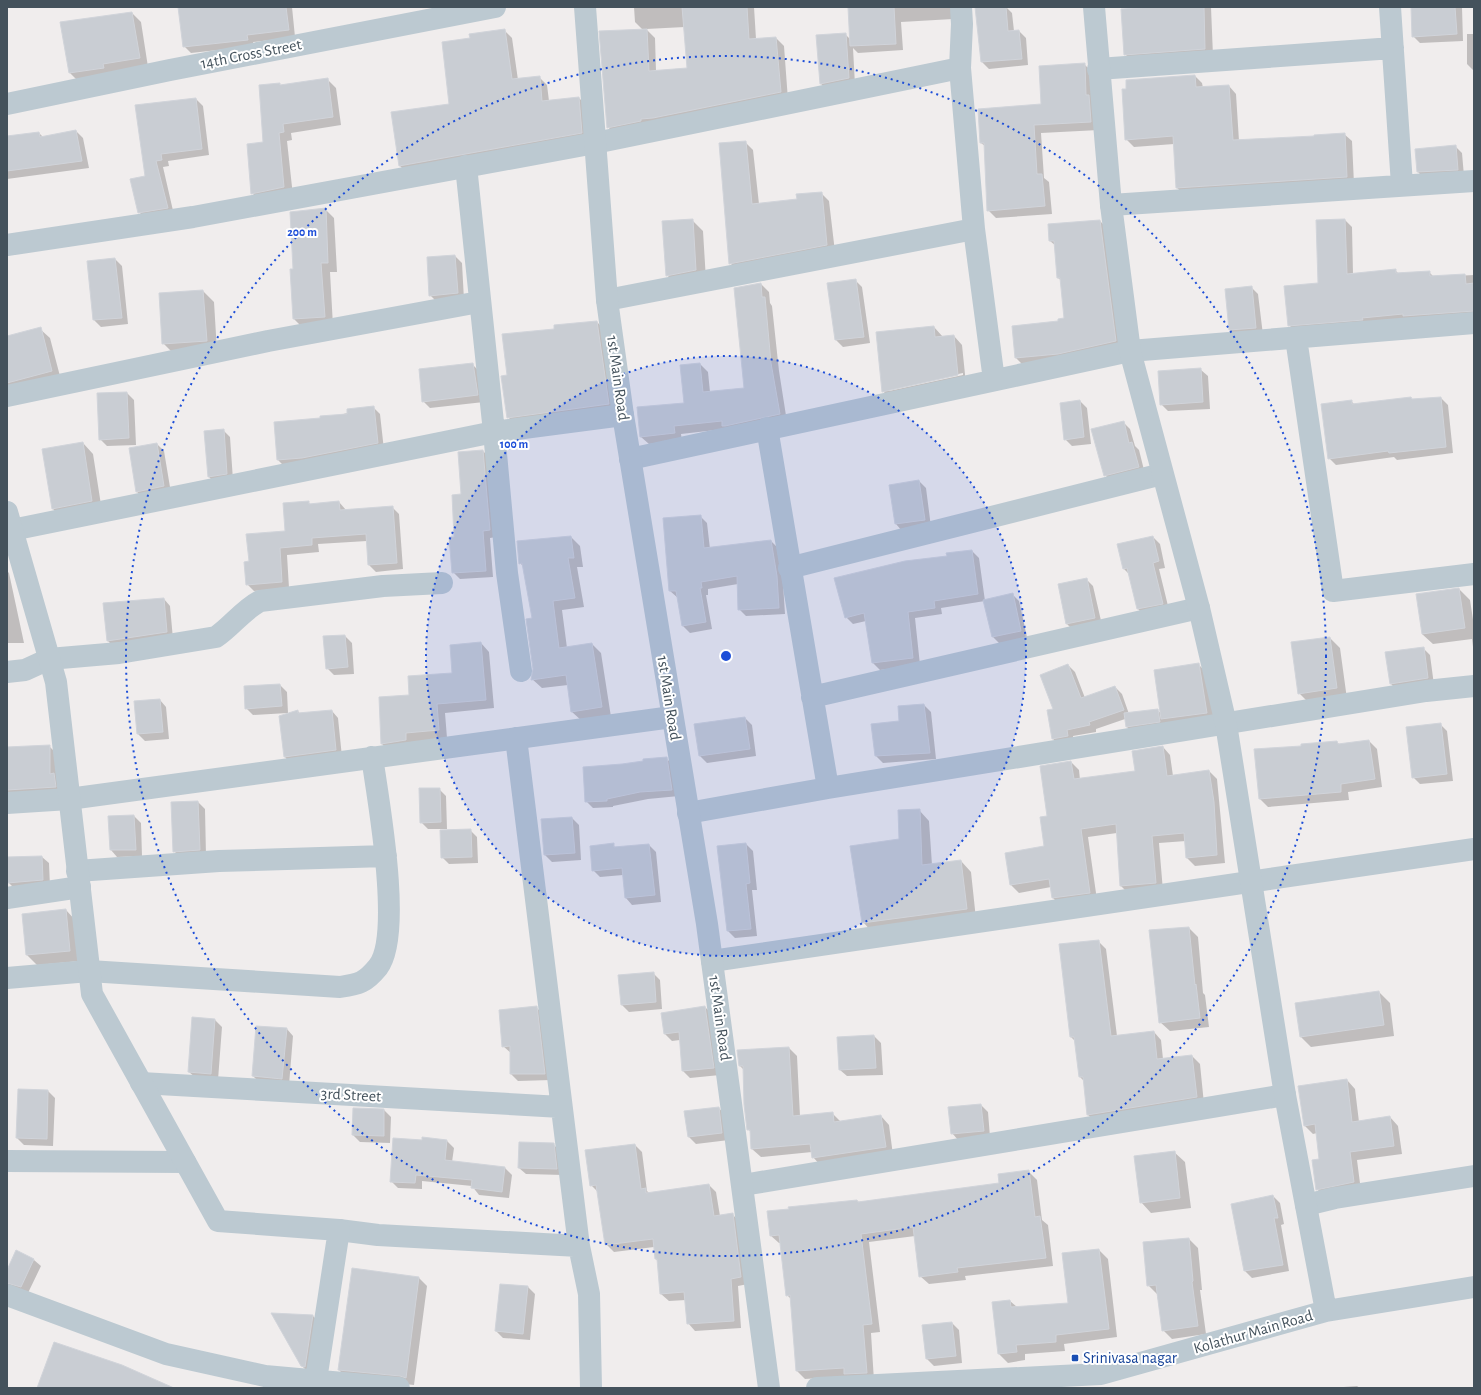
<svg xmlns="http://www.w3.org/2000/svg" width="1481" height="1395" viewBox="0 0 1481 1395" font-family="'Alegreya Sans',sans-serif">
  <rect width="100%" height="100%" fill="#f0eded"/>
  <path fill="#0003" fill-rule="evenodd" d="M179,7h113l3,30 -42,5 1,4 -63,7 -7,-7z
    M634,7h120l2,32 20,-1 8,8 4,54 -173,35 -7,-8 35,-97 -8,-8zM685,27l3,42 -32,2 -1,-33 -9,-9z
    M849,7h103l1,12 -52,3 2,28 -45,3 -5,-5 2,37 -27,5 -7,-6 24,-50 5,5z
    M1006,7l6,6 2,18h5l7,7 2,27 -39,4 -7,-7 -5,-54z
    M1128,7h83l2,49 -80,6 -8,-8z
    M1412,7h50l1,34 -43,2 -7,-7z
    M132,13l9,9 7,45 -69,15 -9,-9z
    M504,30l8,8 6,42 21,-3 8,8 2,16 30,-3 8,8 2,34 -181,34 -8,-8 -8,-53 59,-8 20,-66z
    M1467,34h7v37l-7,-7z
    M1084,64l8,8 7,58 -58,3 3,45 5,4 3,32 -56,4 -8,-8 -3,-64 -4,-3 61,-38z
    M1195,76l7,7 1,5 26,-2 7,8 3,47 76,-4 29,-3 8,7 2,43 -169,11 -8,-7 -3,-44 -40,3 -8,-8z
    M327,79l9,9 5,37 -50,8 1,7 -5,1 6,55 -32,6 -9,-9 28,-108 1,1z
    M196,99l7,7 6,49 -41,6 1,5 -6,1 11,48 -28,4 -7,-7 7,-35 -10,-71z
    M76,131l7,7 6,30 -82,11v-41l32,-5 4,4z
    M745,142l8,8 6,54 39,-4 23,-7 8,8 6,51 -97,19 -8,-8z
    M1455,146l7,7 2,23 -39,3 -7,-7z
    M325,209l9,9 3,54h-7l3,54 -30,2 -9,-9z
    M692,220l11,11 3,49 -29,6 -10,-11z
    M1345,220l7,7 1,47 42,-4 3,3 31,-1 5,5 40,-2v43l-178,14 -7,-7 30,-41z
    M1100,221l7,7 16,120 -100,17 -7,-7 49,-39 -3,-38 -4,-3 -2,-32 -6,-5z
    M455,256l7,7 2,37 -27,2 -7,-7z
    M115,259l7,7 6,58 -27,3 -7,-7z
    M855,280l7,7 8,56 -27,4 -7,-7 -8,-56z
    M761,284l8,8 1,11 2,3 7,65 8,51 -106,12 1,7 -33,3 -8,-7 44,-33 15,-40 8,8 2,20 35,-3z
    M1251,287l7,7 5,41 -26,2 -7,-7 -4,-40z
    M203,291l11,11 3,49 -43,3 -11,-11z
    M597,322l9,9 11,82 -100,13 -9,-9 47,-87z
    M934,327l9,10 11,-1 8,9 4,39 -75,16 -8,-9zM963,373v2l-74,16v-2z
    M40,329l10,9 11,42 -54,16v-61l2,2z
    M472,364l7,7 5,31 -54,6 -7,-7z
    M1201,370l7,6 2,33 -42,2 -7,-7z
    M127,393l7,7 2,45 -29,1 -7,-7z
    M1441,398l7,7 5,48 -56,7 -3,-3 -58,8 -7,-7 22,-57 4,4z
    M1080,401l7,7 4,36 -19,2 -7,-7z
    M373,407l7,7 4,36 -99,17 -7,-7 44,-41z
    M1123,422l7,7 5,17 4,4 6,24 -33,8 -7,-7z
    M223,430l7,7 3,43 -17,4 -7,-7 -4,-46z
    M83,443l10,11 9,57 -39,8 -10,-10z
    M157,444l7,7 7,42 -27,5 -7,-6z
    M483,451l7,7 6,79 -6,1 3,39 -33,2 -7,-7 3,-34 6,-43z
    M919,481l7,7 5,39 -29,4 -6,-7z
    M308,502l3,3 28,-3 7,8 46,-3 7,7 4,55 -27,3 -7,-7 -2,-24 -49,3 1,8 -32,3 2,33 -35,3 -7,-7 3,-22 36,-30z
    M700,516l7,7 3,26 61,-8 7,7 5,36 2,30 -39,2 -7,-7 -1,-25 -30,5v6h-2l6,34 -22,4 -7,-7 -5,-28 -8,-7z
    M571,537l9,9 3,21h-6l7,40 -22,3 5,38 25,-4 9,9 10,64 -29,4 -10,-9 -4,-27 -26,3 -10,-9 2,-10 -1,-50 -9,-52 -4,-4z
    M1153,537l7,7 5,24 -6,1 10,41 -24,6 -7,-7 -8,-34 -6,-6 -5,-25z
    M972,551l7,7 6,43 27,-7 7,7 8,36 -27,7 -7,-7 -8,-36 -44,7 1,6 -27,4 5,47 -40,5 -7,-7 -7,-42 -13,3 -7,-7 102,-60z
    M7,571l2,2 15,70h-17z
    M1087,580l6,6 9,39 -28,6 -7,-7z
    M1459,589l11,11 4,26v29l-2,-16 -39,5 -11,-10z
    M164,599l6,7 3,33 -58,9 -7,-7 -4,-37z
    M345,636l7,7 2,31 -20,1 -7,-7z
    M1330,638l10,10 7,51 -37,5 -11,-11z
    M481,643l8,9 5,56 -49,5 2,25 -57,14 -8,-8 28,-48 43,-23z
    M1423,648l7,7 4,30 -36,6 -7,-7z
    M1068,665l7,7 10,26 30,-11 7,7 7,20 28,-4 5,4 37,-49 10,10 8,49 -44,5 -8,-7 1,6 -33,6 -6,-7 -2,-8 -29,10v3l-23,4 1,7 -14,2 -7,-6 1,-29z
    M280,685l7,7 1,21 -35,2 -7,-7z
    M160,700l6,7 3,32 -24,2 -7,-7z
    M924,705l7,7 5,47 -53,4 -7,-7 24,-34z
    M298,711l2,3 32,-3 6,7 4,39 -51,7 -6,-7z
    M745,718l7,7 4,31 -49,7 -7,-7z
    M1440,724l7,7 6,50 -33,3 -7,-7z
    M1369,741l8,8 5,38 -34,5 1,8 -81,7 -8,-8 42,-52 35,-5 3,3z
    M49,746l7,7 6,41 -55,6v-52z
    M1163,747l7,8 3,21 36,-5 8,8 8,84 -30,3 -8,-8 -1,-17 -27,2 4,48 -34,3 -8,-8 -4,-53 -29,4 9,63 -36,6 -8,-8 -2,-11 -32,6 -8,-8 35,-38 3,-30 22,-55 8,8 1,10 56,-8z
    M666,758l7,7 6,31 -31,3 -35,7v1l-20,1 -7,-7 36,-36z
    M439,789l7,7 1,33h-19l-7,-7z
    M198,802l7,7 1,47 -25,2 -7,-7z
    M919,810l10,11 3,44 29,-4 10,11 5,47 -103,14 -10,-11 37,-82z
    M134,816l7,7 1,33 -25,1 -6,-7 -2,-33z
    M572,818l7,7 2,35 -29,2 -7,-7z
    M470,830l7,7 1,26 -29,1 -7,-7z
    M746,844l7,7 4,39h-5l5,46 -22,2 -7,-7 -4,-43z
    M613,845l3,3 33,-3 7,7 5,50 -29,3 -6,-7 -3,-23 -23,2 -7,-7z
    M7,847v11l35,-1 7,6 1,24 -35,2 -7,-7 -1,-17z
    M66,910l10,11 4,40 -43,4 -10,-10z
    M1189,928l9,9 5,56 2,2 4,32 -39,4 -10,-9z
    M1098,941l8,8 11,87 37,-4 7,8 2,19 29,-3 8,8 4,40 -108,18 -8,-7 -3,-33 -5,-5 -4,-35 -5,-5z
    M653,973l7,7 2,29 -33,3 -7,-7z
    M1379,992l11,11 4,33 -83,11 -10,-10z
    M536,1007l7,7 8,66 -33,1 -7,-7v-21l-8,-7z
    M705,1007l7,7 8,61 -30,3 -7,-7 -3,-31 -8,1 -7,-7z
    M215,1020l7,7 -4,53 -22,-2 -7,-6z
    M287,1029l6,7 -4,49 -29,-2 -7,-7z
    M874,1036l7,7 2,32 -36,1 -7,-6z
    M789,1048l8,8 3,60 32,-3 9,9 40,-6 8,9 4,30 -72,11 -8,-9 -1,-5 -51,5 -9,-8 -1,-17 -3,-3 -4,-59 -4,-4z
    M1347,1080l8,9 4,33 31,-5 8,9 4,28 -45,6 4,31 -36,7 -8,-9 4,-29 -4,-27 -4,1 -9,-9z
    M19,1090l29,1 7,7 -2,48 -29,-1 -7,-7z
    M981,1105l7,7 2,25 -32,3 -6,-7z
    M719,1108l6,7 4,25 -33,4 -7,-7 -3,-25z
    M354,1109l30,1 7,7 -1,26 -30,-1 -7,-7z
    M447,1141l7,7 -2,14 53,6 7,7 -3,23 -30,-3 -7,-9 -50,-5v8l-24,-1 -7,-7z
    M553,1144l7,7 3,24 -37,-1 -7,-6z
    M635,1145l7,7 5,39 3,3 59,-9 7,7 4,24 13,-1 7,7 8,62 -10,2 3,42 -46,3 -7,-8 -2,-23 -17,1 -8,-7 -3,-32 -2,-3 -2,-12 -40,5 -8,-8 -8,-52 -7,-7z
    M1174,1152l11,10 6,46 -40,5 -10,-11z
    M1029,1172l8,8 5,40 6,5 5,41 -88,10 1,4 -37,4 -9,-8 -5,-40 -46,6 11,90 -9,1 3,48 -26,-5 -43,3 -8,-8 -5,-71 -5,-5 -6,-52h-2l-9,-8 87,-34 2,1 141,-18z
    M1273,1196l7,7 4,21 -3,1 8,46 -37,7 -7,-7z
    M1189,1239l9,9 4,42h-2l6,44 -34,5 -9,-9 -6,-36 -9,-9z
    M1099,1250l9,9 9,78 -53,7 1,7 -40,3v6l-17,3 -9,-9 11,-53 7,6 53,-3z
    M17,1252l17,8 7,6 -13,27 -21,-3v-18z
    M353,1269l66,9 8,8 -13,99 -67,-7 -8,-8z
    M528,1287l7,7 -5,46 -27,-2 -7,-7z
    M272,1314l41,2 7,7 -11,50 -7,-7z
    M952,1323l7,7 3,33 -28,3 -7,-7 -4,-33z
    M1357,1386l3,2h-30z"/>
  <path fill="#c9cdd3" stroke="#d1d4da" d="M178,7h108l3,23 -42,5 1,5 -65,7z
    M682,7h65l2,32 27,-2 5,55 -128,26 -12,1v2l-34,7 -8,-97 48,-2 2,42 38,-3z
    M848,7h46l2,37 -46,2z
    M975,7h31l2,24 11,-1 3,29 -41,3z
    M1152,7h52l1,42 -81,6 -3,-46z
    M1411,7h44l2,27 -45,3z
    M132,12l8,46 -37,6 1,4 -35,5 -9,-51z
    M505,29l7,50 28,-3 2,25 37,-4 3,36 -183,33 -8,-54 58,-8 -7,-62 28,-4 -1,-4z
    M846,33l3,45 -29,6 -4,-49z
    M1085,63l1,32h3l2,27 -57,3 3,49h5l3,32 -58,5 -3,-68h-4l-2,-34 63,-5 -2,-38z
    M1195,75l1,12 33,-2 4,55 81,-4v-1l31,-2 2,44 -171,11 -3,-52 -48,4 -3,-51h4v-9z
    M328,78l5,39 -50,7 1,8 -5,1 5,54 -33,7 -4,-50 16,-2 -4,-57 21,-2v2z
    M196,98l6,51 -41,5 1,6 -6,1 12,47 -30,5 -8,-34 15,-3 -10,-71z
    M76,130l6,31 -75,10v-35l32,-4 1,5z
    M746,141l6,63 45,-5 -1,-5 26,-2 5,53 -98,19 -10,-121z
    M1456,145l2,25 -41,2 -2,-23z
    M326,208l2,55h-7l4,54 -32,2 -3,-50h3l-3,-57z
    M693,219l3,51 -30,6 -4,-55z
    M1345,219l2,55 49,-5v4l34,-2v5l35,-2 1,10 8,-1v28l-71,5v-2l-41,4 1,2 -75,6 -4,-40 34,-3 -2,-63z
    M1100,220l16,121 -58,13 -43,4 -3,-32 46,-5v-2l6,-1 -4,-40h-3l-3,-37h-5l-1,-17z
    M455,255l3,38 -29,3 -2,-39z
    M115,258l7,60 -29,2 -6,-59z
    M856,279l8,58 -29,3 -8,-57z
    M761,283l1,14h3l6,66 9,51 -55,12h-3v-5l-48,5 1,7 -35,4 -3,-30 47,-4 -4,-38 20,-2 3,29 41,-4 -10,-100z
    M1252,286l4,42 -27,2 -4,-41z
    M203,290l4,51 -45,3 -3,-51z
    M597,321l12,83 -102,14 -6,-42 6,-1 -5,-41 52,-5v-4z
    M934,326l1,11 19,-2 4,40 -76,17 -6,-60z
    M41,327l11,44 -45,12v-47z
    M473,363l5,32 -56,7 -3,-33z
    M1201,368l2,34 -43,3 -2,-34z
    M127,392l2,46 -30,2 -2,-47z
    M1411,397l1,2 29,-2 5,50 -57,6 -1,-2 -60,8 -7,-55 31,-4v4z
    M1080,400l4,37 -20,3 -4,-37z
    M374,406l4,37 -76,15 -25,2 -3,-38 46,-4v-2l27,-2v-5z
    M1124,421l5,22 3,-1 7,25 -35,9 -13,-47z
    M224,429l3,45 -19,3 -4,-46z
    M83,442l9,59 -40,8 -10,-60z
    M157,443l7,43 -28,6 -7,-44z
    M483,450l7,80 -7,1 3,40 -34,2 -3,-36h5l-2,-42 9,-1 -3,-42z
    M919,480l6,40 -30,4 -6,-39z
    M309,501v3l30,-3 1,9 53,-4 4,57 -29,2 -2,-31 -54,4v7l-32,3 2,34 -36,3 -2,-23 5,-1 -3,-27 39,-3 -2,-28z
    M701,515l3,33 67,-8 6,36 2,32 -41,2 -1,-34 -36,6 1,6h-2l6,34 -24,4 -6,-35h-7l-6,-73z
    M571,536l3,22h-6l7,40 -22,3 6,47 33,-5 10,64 -31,5 -5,-37 -35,5 2,-11 -7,-50 6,-1 -10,-55 -3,1 -2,-23z
    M1153,536l6,25 -6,2 10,41 -26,5 -10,-41 -4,1 -6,-25z
    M972,550l6,44 -44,7 1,7 -27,4 5,46 -41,5 -8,-50 -19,5 -11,-40 71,-17 42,-5 -1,-3z
    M1087,578l8,40 -29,6 -8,-40z
    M1459,588l6,40 -43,6 -6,-40z
    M1013,593l8,38 -29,6 -9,-37z
    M164,598l3,34 -60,9 -4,-38z
    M345,635l3,32 -22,2 -3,-33z
    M1330,637l7,51 -39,6 -7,-52z
    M481,642l5,58 -49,4 2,26 -33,3v7l-25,4 -2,-47 30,-2 -1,-19 44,-3 -2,-28z
    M1424,647l4,31 -38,6 -5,-32z
    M1199,663l8,50 -46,6 -7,-49z
    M1068,664l13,34 34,-12 9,24 -35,12 1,3 -23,5 1,6 -16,3 -5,-29 6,-1 -13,-34z
    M280,684l2,22 -37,3 -1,-23z
    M160,699l3,33 -26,2 -3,-33z
    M924,704l6,49 -55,3 -4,-32 28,-3 -1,-15z
    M1158,709l2,13 -34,5 -2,-14z
    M298,710v3l34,-3 4,40 -52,7 -5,-41z
    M745,717l5,32 -51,7 -5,-32z
    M1441,723l6,51 -35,4 -6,-51z
    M1369,740l6,39 -34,5v8l-82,7 -5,-50 47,-3v-2l36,-3 1,3z
    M50,745v29l4,-1 2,14 -49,3v-43z
    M1163,746l4,30 42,-6 5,32 3,53 -31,3 -2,-25 -32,3 4,47 -36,3 -4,-62 -35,5 9,64 -38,5 -3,-19 -39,6 -5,-32 39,-7 -4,-29 7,-1 -7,-50 31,-5 3,18 61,-8 -3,-20z
    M667,757l5,33 -32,2 -33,7v2l-22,1 -2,-35 39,-3 21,-3v-2z
    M419,788h21l1,34 -21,1z
    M198,801l2,49 -27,2 -2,-50z
    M920,809l2,56 39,-5 6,49 -105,14 -12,-77 49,-7 -1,-29z
    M134,815l2,35h-26l-2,-34z
    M572,817l3,36 -31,2 -3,-36z
    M471,829l1,28 -31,1 -1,-28z
    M614,843v4l35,-3 6,51 -30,3 -3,-30 -30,3 -2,-25z
    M746,843l4,40 -4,1 5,45 -24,2 -10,-85z
    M42,856l1,24 -36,3v-26z
    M66,909l4,42 -44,4 -4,-41z
    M1189,927l6,58 1,-1 4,34 -41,5 -10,-93z
    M1099,940l12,96 43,-5 3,28 35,-4 5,42 -110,18 -4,-38h-4l-5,-40h-4l-11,-93z
    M654,972l2,30 -35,3 -3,-30z
    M1379,991l5,34 -84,12 -5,-34z
    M537,1006l8,68h-35v-28l-8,1 -3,-37z
    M705,1006l9,62 -32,3 -3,-39 -15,2 -3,-21z
    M192,1017l23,2 -4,55 -23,-2z
    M256,1026l31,2 -5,51 -30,-3z
    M874,1035l2,33 -37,2 -2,-33z
    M789,1047l4,69 40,-4 1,10 47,-7 5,32 -74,11 -2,-14 -59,5 -1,-19h-3l-3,-26 -1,-38h-4l-2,-16z
    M1347,1079l5,43 38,-6 4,30 -44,6 4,30 -38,8 -4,-30 7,-1 -4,-35 -11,2 -6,-40z
    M18,1089l30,1 -1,49 -31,-1z
    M981,1104l3,27 -33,3 -3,-27z
    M719,1107l3,26 -34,4 -4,-26z
    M353,1108l31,1v27l-32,-1z
    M422,1137l25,3 -2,20 60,7 -3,25 -31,-4 1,-8 -56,-5 -1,8 -25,-1 3,-44 29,2z
    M519,1142l35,1 3,26 -39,-1z
    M635,1144l6,45 5,-1v5l63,-9 5,32 19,-3 8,64 -10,2 3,42 -47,3 -3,-32 -24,2 -3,-35h-2l-2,-20 -48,6 -9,-60 -6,1 -5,-36z
    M1175,1151l5,47 -40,5 -6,-47z
    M1029,1170l6,47 5,-1 6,42 -89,10 1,4 -39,5 -6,-50 -52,7 11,90 -9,1 4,48 -23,1v-6l-48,3 -6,-76 -4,1 -7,-61 -9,1 -3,-25 22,-2 -1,-2 69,-7 1,2 141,-19 -1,-9z
    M1273,1195l5,23h-4l9,47 -39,6 -13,-67z
    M1189,1238l4,43 -1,1 6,44 -36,5 -6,-46 -9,1 -4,-44z
    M1099,1249l10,80 -53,6v7l-40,3 1,7 -19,2 -6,-52 18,-2 1,7 57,-4 -6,-50z
    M16,1250l18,9 -13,28 -14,-4v-13z
    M352,1268l67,9 -13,101 -6,-2 -62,-6z
    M500,1284l28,2 -5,48 -28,-3z
    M271,1313l42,2 -8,52 -4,-1z
    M952,1322l4,34 -30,3 -4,-34z
    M54,1342l68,23 52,23h-137z"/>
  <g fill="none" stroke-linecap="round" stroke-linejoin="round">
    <path stroke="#bcc9d1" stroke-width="22" d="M1390,7l12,178
      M960,68l14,161 20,151
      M1098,69l295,-21
      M7,104l163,-34 325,-63
      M1111,205l363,-24
      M7,245l186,-28 402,-74 365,-75 2,-44 -1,-17
      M607,300l367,-71
      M1296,338l37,253 141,-17
      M7,396l261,-55 211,-39
      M767,428l61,360
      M630,459l500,-108 344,-28
      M7,531l487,-99 -28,-266
      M789,568l373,-94
      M521,671l-14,-98 -13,-141 129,-17
      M7,672l18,-2 24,-11 70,-6 97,-16c16,-11 27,-27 44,-36l123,-15 59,-3
      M812,697l387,-89
      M516,738l63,508
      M7,803l62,-4 603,-82
      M688,813l140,-25 598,-97 48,-5
      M77,871l142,-10 167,-5
      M7,898l73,-11
      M712,961l762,-112
      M7,978l82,-7 251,16c19,-3 25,-4 38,-20 25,-32 0,-168 -6,-210
      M141,1083l420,24
      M7,1161l178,1
      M743,1185l542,-90
      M1306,1205l29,-7 139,-22
      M339,1230l39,5 201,11 10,48 2,94"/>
    <path stroke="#bcc9d1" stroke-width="22" d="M585,7l22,293 16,115 84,509 62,464
      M1094,7l17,198 19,146 69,257 27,116 59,371 41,216
      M7,512l49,170 36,312 126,227 121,9 -23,150
      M7,1295l159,59 99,22 134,12
      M817,1388l284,-14 225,-63 148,-24"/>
  </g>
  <circle cx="726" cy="656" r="300" fill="#1d4ed8" fill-opacity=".12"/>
  <g fill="none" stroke="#1d4ed8" stroke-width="2" stroke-dasharray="2 4">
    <circle cx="726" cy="656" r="300"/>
    <circle cx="726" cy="656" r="600"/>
  </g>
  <rect fill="#1a4fb4" stroke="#fff" stroke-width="1.5" x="1071" y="1354" width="8" height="8" rx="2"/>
  <g text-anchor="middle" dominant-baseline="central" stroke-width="4" stroke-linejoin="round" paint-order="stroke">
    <g font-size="16" fill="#44525c" stroke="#fff">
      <text transform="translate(251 54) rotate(-11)">14th Cross Street</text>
      <text transform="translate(618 378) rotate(82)">1st Main Road</text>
      <text transform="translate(669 698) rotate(81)">1st Main Road</text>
      <text transform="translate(720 1018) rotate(82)">1st Main Road</text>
      <text transform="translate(351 1095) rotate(3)">3rd Street</text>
      <text transform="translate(1253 1332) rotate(-16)">Kolathur Main Road</text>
    </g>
    <g font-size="16" fill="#164399" stroke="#fff" text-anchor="start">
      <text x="1083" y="1358">Srinivasa nagar</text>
    </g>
  </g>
  <circle cx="726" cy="656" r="6" fill="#1d4ed8" stroke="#fff" stroke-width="2"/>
  <g font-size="12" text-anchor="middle" font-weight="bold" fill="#1d4ed8" stroke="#fff" stroke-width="4" stroke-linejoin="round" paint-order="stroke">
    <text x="302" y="236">200 m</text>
    <text x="514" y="448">100 m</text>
  </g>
  <rect width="1481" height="1395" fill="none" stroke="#44525c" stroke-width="16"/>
</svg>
